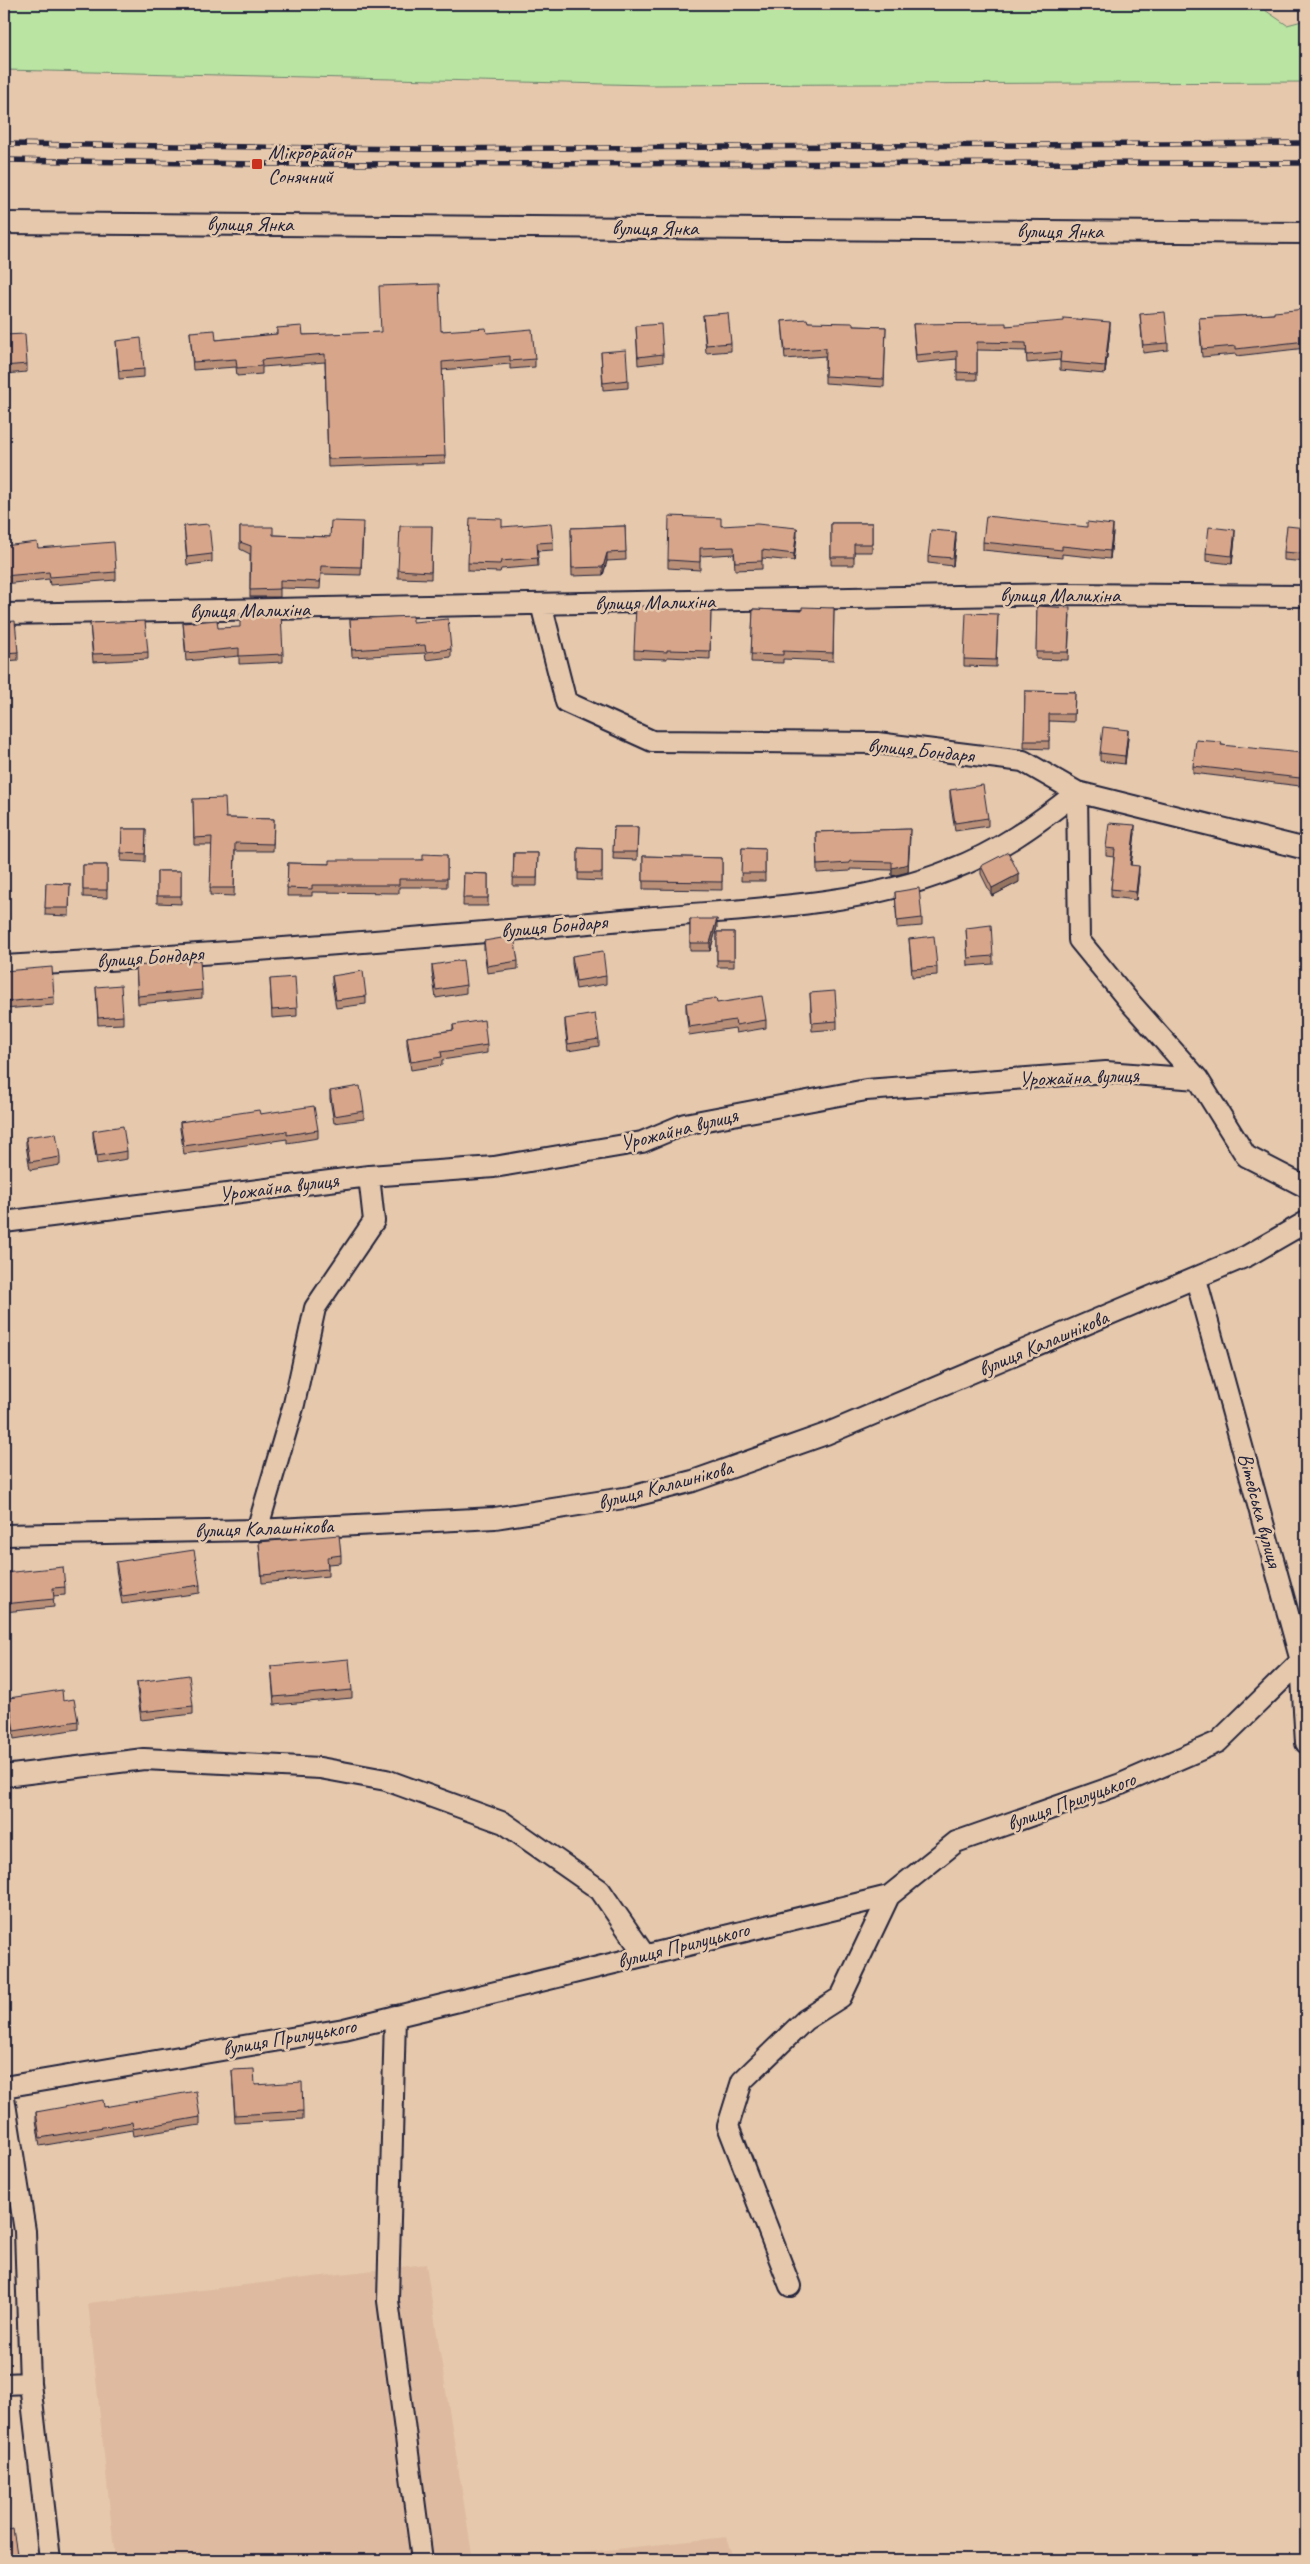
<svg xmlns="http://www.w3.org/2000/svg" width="1310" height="2564" viewBox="0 0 1310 2564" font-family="Caveat,sans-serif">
  <rect width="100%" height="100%" fill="#e6c9ad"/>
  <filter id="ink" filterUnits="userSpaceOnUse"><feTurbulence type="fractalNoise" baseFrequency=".02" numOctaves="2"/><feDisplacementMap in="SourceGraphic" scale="10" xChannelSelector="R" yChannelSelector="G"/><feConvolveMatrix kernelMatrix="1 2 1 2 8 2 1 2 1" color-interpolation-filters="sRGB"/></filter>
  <g filter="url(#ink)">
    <path fill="#debba0" d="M426,2264l47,296h-358l-27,-257z
      M726,2537l8,23h-219z"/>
    <path fill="#b9e4a1" stroke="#6e836e" d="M4,4h1252l31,21 19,-5v62l-656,3 -646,-15z"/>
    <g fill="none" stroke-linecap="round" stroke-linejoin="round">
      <defs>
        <path id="minor" d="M4,223l1302,10
          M541,604l25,98 86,39 225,2 146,18 54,31 2,148 49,60 70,79
          M4,614l1061,-20 241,2
          M4,966c210,-11 420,-28 630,-47 100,-10 223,-11 316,-49 48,-18 87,-46 127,-78l229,57
          M4,1222l365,-46 125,-9 148,-25 43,-18 181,-34 240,-18 92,7 48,77 60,31
          M1196,1279l105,382 5,82
          M257,1530l37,-126 21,-96 59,-87 -5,-45
          M4,1535l253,-5 238,-12 135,-21 63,-16 133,-47 421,-178 59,-34
          M4,1776l140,-17 176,9 66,12 118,43 96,67 44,64
          M395,2016l-7,285 34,259
          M4,2087l340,-58 545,-133 67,-54 165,-58 97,-42 83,-81 5,-2
          M4,2097l21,134 5,152 20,177
          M790,2286l-62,-160 14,-45 63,-61 36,-23 48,-101
          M4,2384l26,-1"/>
      </defs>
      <use href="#minor" stroke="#22223b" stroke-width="24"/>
      <use href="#minor" stroke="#e6c9ad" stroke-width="20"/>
      <defs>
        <path id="rail" d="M4,144l417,5 885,-6
          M4,160l253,4 1049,-1"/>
      </defs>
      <use href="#rail" stroke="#22223b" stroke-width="5.5"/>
      <use href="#rail" stroke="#e6c9ad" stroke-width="4" stroke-dasharray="11" stroke-linecap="butt"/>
    </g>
    <path fill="#b98f77" stroke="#22223b" d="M1306,309v39l-70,8v-2l-34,3 -3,-39 75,-4z
      M1140,314l28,29v7l-25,3z
      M703,315l28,28v8l-25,2z
      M782,321l26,1 45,4 33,1 -2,60 -59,-4v-27l-40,3z
      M913,324l93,2 104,4 -5,44 -45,-4v-10l-33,3 -1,-12 -49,-1v30h-20v-21l-41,4z
      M636,326l27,28v8l-25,3z
      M277,328l26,7 138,-4 46,2 48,26v8l-25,2v-5l-68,6 3,93 -117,4 -3,-105 -63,5v7l-25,2 -1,-9 -43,3 -3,-38 26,8 61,-6z
      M4,335l23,29v8l-23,2z
      M116,341l28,28v8l-25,2z
      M601,352l27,28v8l-25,2z
      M831,523h41v29h-18v13h-23z
      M184,526l28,28v8l-25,3z
      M432,526l-1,53 -33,-1v-8z
      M625,526l1,34 -19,1 -4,14 -31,1 -1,-48z
      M721,526l76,10 -3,25 -32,-3v11l-27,1 -1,-16 -34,2v14l-32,-2v-8z
      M240,527l33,8 57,2 33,-7 -2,45 -40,-1 -1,15 -40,-1v9h-30v-43l-10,-5z
      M502,527l51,15v8l-16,1 1,15 -37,3 -1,3 -32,-1v-8z
      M1306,528v34l-22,-2v-8z
      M1113,533l-3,26 -48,-5v4l-79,-8v-8z
      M1235,538l-3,26 -26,-3v-8z
      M956,540l-3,26 -25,-3v-7z
      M4,546l34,2 78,24v8l-66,5 -1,-6 -45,5z
      M711,606l-1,53 -43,-2v2l-33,-1v-8z
      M1037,606l33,9 -2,45 -32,-1z
      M834,608l-1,53 -50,-2v4l-32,-1 2,-53 49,2z
      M998,614l-2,53 -32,-1v-7z
      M350,619l63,3 38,27v8l-25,3 -1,-7 -73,4z
      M4,622l14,30v8l-14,1z
      M90,623l58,29v7l-55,3z
      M183,623l35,5 65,26v8l-44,2v-8l-53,5z
      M1025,691l50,1 -1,30 -25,-1v28l-25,-1z
      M1128,738l-3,26 -25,-3v-8z
      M1222,745l80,15 -2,26 -107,-13v-7z
      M950,790l38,28v8l-33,5 -5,-33z
      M193,799l33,19 48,1 -1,32h-38l-1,45 -24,-1 2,-50h-18z
      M614,827h24l-1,33 -24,-1z
      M122,829h24l-1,33 -24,-1z
      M910,829l-2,43 -16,4v-6l-42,-1v2l-33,2 -1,-41z
      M1135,833l-4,32 8,9 -3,26 -25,-3v-8l3,-32 -8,-1v-8z
      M578,848l24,1v32l-24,-1z
      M742,848l23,1v32h-24z
      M514,853h24l-1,33h-24z
      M447,855v32h-48v6l-87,-1v4h-25l1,-33 42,1 93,-4z
      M643,856l79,2v32l-79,-1z
      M83,865h24v33l-24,-1z
      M981,866l38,16 -27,14 -11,-22z
      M157,871h24v33l-24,-1z
      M464,873l24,1v32h-25z
      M46,883l24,1 -1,32 -24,-1z
      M4,889h4l-1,32h-3z
      M895,892l27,26v8l-25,2z
      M690,919l27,8 -7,24h-20z
      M966,928l27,28v8l-25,2z
      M717,932h17v35h-17z
      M909,939l28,28v8l-25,2z
      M484,941l34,20v8l-31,4 -3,-24z
      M572,956l34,20v8l-30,5 -4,-25z
      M432,965l34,20v8l-30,5 -4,-25z
      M136,966l66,24v8l-64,6z
      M4,971l50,26v8l-50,4z
      M332,976l34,20v8l-30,4 -4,-25z
      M270,979l27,29v8l-25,2z
      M96,987l27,29v8l-25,1z
      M810,993l27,28v8l-25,2z
      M686,1003h31l49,17v8l-30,5 -1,-5 -46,7 -3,-25z
      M565,1019l34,20v7l-31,5 -3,-25z
      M453,1025l34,20v8l-45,7v5l-31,5 -4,-25v-8l46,-7z
      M330,1091l34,20v8l-30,4 -4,-24z
      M260,1114l58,16v8l-31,5v-4l-103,15 -4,-25v-7z
      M93,1131l34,20v8l-30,5 -4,-26z
      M26,1137l34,20v8l-30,5 -4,-25z
      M259,1542l82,13v8l-13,1v12l-66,7z
      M116,1562l84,23v8l-78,11 -6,-35z
      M4,1573l61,14v8l-12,1 1,11 -50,5z
      M271,1666l81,24v8l-78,7z
      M137,1682l56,24v8l-52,6 -4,-30z
      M9,1698l54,3 15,20v8l-64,10 -5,-33z
      M232,2070l23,15 48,26v8l-68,4z
      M104,2107l96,10v8l-67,11 -1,-6 -92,16 -4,-26v-8z"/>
    <path fill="#967461" stroke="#22223b" d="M1110,322v8l-5,44v-8z
      M1113,525v8l-3,26v-8z
      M797,528v8l-3,25v-7z
      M1235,530v8l-3,26v-8z
      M956,532v8l-3,26v-8z
      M607,553v8l-4,14v-8z
      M1128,730v8l-3,26v-8z
      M1302,753v7l-2,26v-8z
      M1135,825v8l-5,40v-8z
      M910,837l-2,35 -16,4v-8z
      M1139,866v8l-3,26v-8z
      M1019,874v8l-27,14v-8z
      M717,919v8l-7,24v-8z"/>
    <path fill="#d7a68a" stroke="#22223b" d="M439,284l2,47 45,-3 1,5 45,-4 3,30 -25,2v-5l-68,6 3,94 -117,3 -3,-105 -64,6 1,6 -25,2 -1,-9 -43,3 -3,-30 25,-2 1,10 61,-6v-6l25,-2 1,9 78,-3 -2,-46z
      M1306,309v32l-70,8v-3l-34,3 -3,-31 75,-4v-2z
      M1165,312l3,31 -25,2 -3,-31z
      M728,313l3,30 -25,2 -3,-30z
      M1064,318l46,4 -5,44 -45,-4 1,-10 -34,3 -1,-12 -49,-1v31l-20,-1v-21l-41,4 -3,-31 93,-1v3l58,-5z
      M807,319l1,3 45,1v3l33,1 -2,52 -59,-3 1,-28 -41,3 -3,-30z
      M661,324l2,30 -25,3 -2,-31z
      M25,334l2,30 -23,2v-31z
      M141,338l3,31 -25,2 -3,-30z
      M626,350l2,30 -25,3 -2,-31z
      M669,516l52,2v8l36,-2 40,4 -3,26 -32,-4v11l-27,1 -1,-15 -34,1v14l-32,-2z
      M986,516l101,11v-5l26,3 -3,26 -48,-5v4l-79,-8z
      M470,518l32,1v8l49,-4 2,19 -16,1 1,15 -37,3 -1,3 -32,-1z
      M331,521l32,1 -2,45 -40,-1 -1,16 -40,-2v9l-30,1 1,-44 -11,-4v-15h33v8l57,2z
      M831,523h41v21h-18v13h-23z
      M209,524l3,30 -25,3 -3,-31z
      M400,526h32l-1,46 -33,-2z
      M625,526l1,26 -19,1 -4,14 -31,1 -1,-40z
      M1287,526l19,2v26l-22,-2z
      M1209,527l26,3 -3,26 -26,-3z
      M931,530l25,2 -3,26 -25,-2z
      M37,542l1,6 76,-6 2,30 -66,5 -1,-5 -45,4v-30z
      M636,606h75l-1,45 -43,-1v2l-33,-2z
      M1037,606l33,2 -2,44h-32z
      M802,607l32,1 -1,45 -50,-2v4l-32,-1 2,-45 49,2z
      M281,613l2,41 -44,2v-8l-53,5 -3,-30 34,-3 1,8 22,-1v-13z
      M966,613l32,1 -2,46 -32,-1z
      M413,616v6l35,-3 3,30 -25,3 -1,-7 -73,5 -2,-31z
      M15,621l3,31 -14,1v-31z
      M145,621l3,31 -55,2 -3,-31z
      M1025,691l50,1 -1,22h-25v27h-25z
      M1103,727l25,3 -3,26 -25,-3z
      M1196,740l26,2 -1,3 81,8 -2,25 -107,-12z
      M983,785l5,33 -33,5 -5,-33z
      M225,798l1,20 48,1 -1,25 -38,-1 -1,45h-24l2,-51 -18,1 -1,-39z
      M1109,823l26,2 -5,40 9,1 -3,26 -25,-3 4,-40 -9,-1z
      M614,827h24l-1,25h-24z
      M122,829h24l-1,25 -24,-1z
      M910,829l-2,35 -16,4v-6l-42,-1v2l-33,2 -1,-33z
      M578,848l24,1v24h-24z
      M742,848l23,1v24h-24z
      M1008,852l11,22 -27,14 -11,-22z
      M514,853h24l-1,25h-24z
      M423,854l24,1v24h-48v6h-87v4l-25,-1 1,-25 42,1v-4h93z
      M643,856l79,2v24l-79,-1z
      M83,865h24v25h-24z
      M157,871h24v25h-24z
      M464,873l24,1v24h-25z
      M46,883l24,1 -1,24h-24z
      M919,888l3,30 -25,3 -2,-29z
      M4,889h4l-1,25h-3z
      M690,919h27l-7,24h-20z
      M991,925l2,31 -25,2 -2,-30z
      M717,932h17v28h-17z
      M514,936l4,25 -31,5 -3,-25z
      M934,936l3,31 -25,2 -3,-30z
      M603,951l3,25 -30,5 -4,-25z
      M200,960l2,30 -64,6 -2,-30z
      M463,960l3,25 -30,5 -4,-25z
      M52,967l2,30 -50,5v-31z
      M363,971l3,25 -30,4 -4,-24z
      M295,977l2,31 -25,2 -2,-31z
      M121,985l2,31 -25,2 -2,-31z
      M835,991l2,30 -25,2 -2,-30z
      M762,996l4,24 -30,5 -1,-5 -46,7 -3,-24 30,-5 1,5z
      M595,1014l4,25 -31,5 -3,-25z
      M484,1020l3,25 -46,7 1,5 -31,5 -4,-25 47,-7 -1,-5z
      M360,1086l4,25 -30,5 -4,-25z
      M314,1106l4,24 -31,5v-4l-103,15 -4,-24 79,-12 1,4z
      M123,1126l4,25 -30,5 -4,-25z
      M56,1133l4,24 -30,5 -4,-25z
      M339,1535l2,20 -14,2 1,12 -66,6 -3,-33z
      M194,1550l6,35 -78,11 -6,-34z
      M63,1567l2,20 -12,1 1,11 -50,5v-31z
      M349,1659l3,31 -78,7 -3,-31z
      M189,1675l4,31 -52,6 -4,-30z
      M62,1690l1,11 11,-2 4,22 -64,10 -5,-33z
      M254,2069l1,16 47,-3 1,29 -68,4 -3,-45z
      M196,2091l4,26 -67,12 -1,-7 -92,16 -4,-26 67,-12 1,7z
      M13,2529l5,31h-14v-29z"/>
  </g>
  <rect fill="#c8321e" stroke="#e6c9ad" stroke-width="2" x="251" y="158" width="12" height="12" rx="2.5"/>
  <g text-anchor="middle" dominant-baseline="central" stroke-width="5" stroke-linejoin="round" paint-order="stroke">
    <g font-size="21" fill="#22223b" stroke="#e6c9ad" text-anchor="start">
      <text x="268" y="152">Мікрорайон<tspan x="268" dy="24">Сонячний</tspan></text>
    </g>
    <g font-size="21" fill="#22223b" stroke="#e6c9ad">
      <text x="250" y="224">вулиця Янка</text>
      <text x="655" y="228">вулиця Янка</text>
      <text x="1060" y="231">вулиця Янка</text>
      <text x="1060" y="595">вулиця Малихіна</text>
      <text transform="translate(655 602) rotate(-1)">вулиця Малихіна</text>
      <text transform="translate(250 610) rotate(-1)">вулиця Малихіна</text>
      <text transform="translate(921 750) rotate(6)">вулиця Бондаря</text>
      <text transform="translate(554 926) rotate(-5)">вулиця Бондаря</text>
      <text transform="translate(150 957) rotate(-4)">вулиця Бондаря</text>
      <text transform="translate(1079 1077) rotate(-2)">Урожайна вулиця</text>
      <text transform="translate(679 1129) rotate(-14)">Урожайна вулиця</text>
      <text transform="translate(279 1187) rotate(-7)">Урожайна вулиця</text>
      <text transform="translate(1043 1343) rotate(-23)">вулиця Калашнікова</text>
      <text transform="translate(665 1485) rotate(-15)">вулиця Калашнікова</text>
      <text transform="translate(1260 1510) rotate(75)">Вітебська вулиця</text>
      <text transform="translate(264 1528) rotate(-2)">вулиця Калашнікова</text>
      <text transform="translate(1071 1801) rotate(-20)">вулиця Прилуцького</text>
      <text transform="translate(683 1945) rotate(-14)">вулиця Прилуцького</text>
      <text transform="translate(289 2037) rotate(-10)">вулиця Прилуцького</text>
    </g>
  </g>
  <rect width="1310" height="2564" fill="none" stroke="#e6c9ad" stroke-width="20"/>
  <rect x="10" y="10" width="1290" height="2544" fill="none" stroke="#22223b" stroke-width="2" filter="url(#ink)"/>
</svg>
